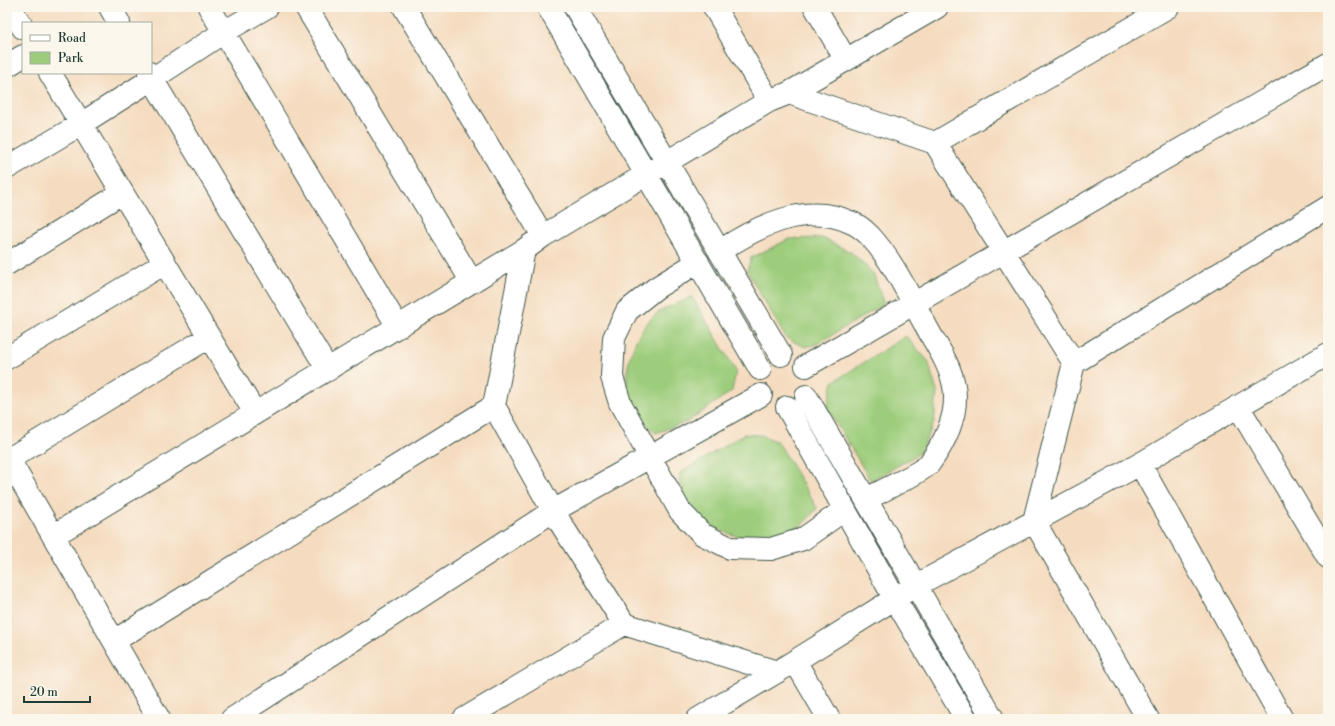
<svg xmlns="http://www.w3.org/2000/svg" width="1335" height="726" viewBox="0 0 1335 726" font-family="'Libre Bodoni',serif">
  <rect width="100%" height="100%" fill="#fbf7ec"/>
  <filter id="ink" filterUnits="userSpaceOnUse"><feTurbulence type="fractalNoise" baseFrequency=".025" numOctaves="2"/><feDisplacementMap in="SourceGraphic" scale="8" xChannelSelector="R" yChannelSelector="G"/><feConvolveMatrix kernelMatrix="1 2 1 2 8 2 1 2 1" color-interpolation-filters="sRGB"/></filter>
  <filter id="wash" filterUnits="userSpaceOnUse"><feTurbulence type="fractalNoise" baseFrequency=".012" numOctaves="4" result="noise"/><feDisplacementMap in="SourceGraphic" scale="16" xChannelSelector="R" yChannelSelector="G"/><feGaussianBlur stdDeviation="0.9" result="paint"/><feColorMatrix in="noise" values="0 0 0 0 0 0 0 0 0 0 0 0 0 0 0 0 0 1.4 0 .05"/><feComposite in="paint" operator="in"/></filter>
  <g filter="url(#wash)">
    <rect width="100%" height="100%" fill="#f5dcc0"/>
    <path fill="#9dcd7c" stroke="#5e8558" d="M823,238l29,15 21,20 11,31 -67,40 -12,3 -19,-9 -39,-67 4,-13 38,-19z
      M692,297l44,74 -4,20 -45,31 -31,11c-12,-9 -24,-23 -28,-39 -6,-27 8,-66 31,-82 10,-6 23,-10 33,-15z
      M906,336l22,25 9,31 -3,31 -14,30 -49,28 -44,-73 6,-26z
      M744,434l17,1 17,7 39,66c-14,19 -33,32 -57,33 -5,1 -10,-2 -15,-3 -28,-6 -53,-19 -63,-48 -2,-7 -4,-10 -2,-17z"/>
  </g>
  <g filter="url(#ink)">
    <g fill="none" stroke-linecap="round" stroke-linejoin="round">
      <defs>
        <path id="minor" d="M10,7l13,21
          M110,7l9,16
          M209,7l189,320
          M267,7l-43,25 -72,47 176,291
          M306,7l166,275
          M404,7l139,229
          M548,7l212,362
          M575,7l206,348
          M714,7l55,94
          M815,7l31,53
          M1168,7l-233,136 139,220 254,-156
          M7,66l16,-10
          M149,73l3,6 -71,45 174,289
          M789,93l146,50
          M7,168l74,-44 -31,-51
          M720,251c38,-25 85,-49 130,-29 6,2 15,9 20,14 23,25 39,60 56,90 10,19 24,38 28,60 5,28 -9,56 -25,78 -5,7 -53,30 -63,35
          M698,262l-42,26 -29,23 -13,27 -2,39 8,26 60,108 22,23 28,14 41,1 32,-10 41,-29
          M7,264l115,-71
          M7,358l158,-95
          M1074,363l-40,158 114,198
          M806,366l522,-302
          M806,396l187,323
          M1238,406l90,151
          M787,407l108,192 71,120
          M7,456l152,263
          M9,459l200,-122
          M1140,464l142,255
          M53,536l471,-286
          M114,641l380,-235
          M795,661l34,58
          M777,672l-153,-48 -71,-113 -59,-105 30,-156 19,-14 226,-135 20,-8 148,-86
          M232,719l321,-208 208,-116
          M464,719l160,-95
          M698,719l97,-58 120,-75 225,-122 188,-110"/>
      </defs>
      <use href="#minor" stroke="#3f5549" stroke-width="24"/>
      <use href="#minor" stroke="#fff" stroke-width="22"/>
    </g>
  </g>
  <rect width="1335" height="726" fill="none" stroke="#fbf7ec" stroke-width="24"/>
  <rect x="22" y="22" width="130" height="52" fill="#fbf7ec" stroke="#a3ada2"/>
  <rect x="30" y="35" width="20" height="6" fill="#ffffff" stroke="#a3ada2"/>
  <text x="58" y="42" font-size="12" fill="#1f3d34">Road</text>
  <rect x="30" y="52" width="20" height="12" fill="#9dcd7c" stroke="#a3ada2"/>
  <text x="58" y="62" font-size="12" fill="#1f3d34">Park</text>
  <path d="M24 696v6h66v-6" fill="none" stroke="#1f3d34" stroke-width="2"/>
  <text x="30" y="696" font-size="12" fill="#1f3d34" stroke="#fbf7ec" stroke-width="3" paint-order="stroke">20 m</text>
</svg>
